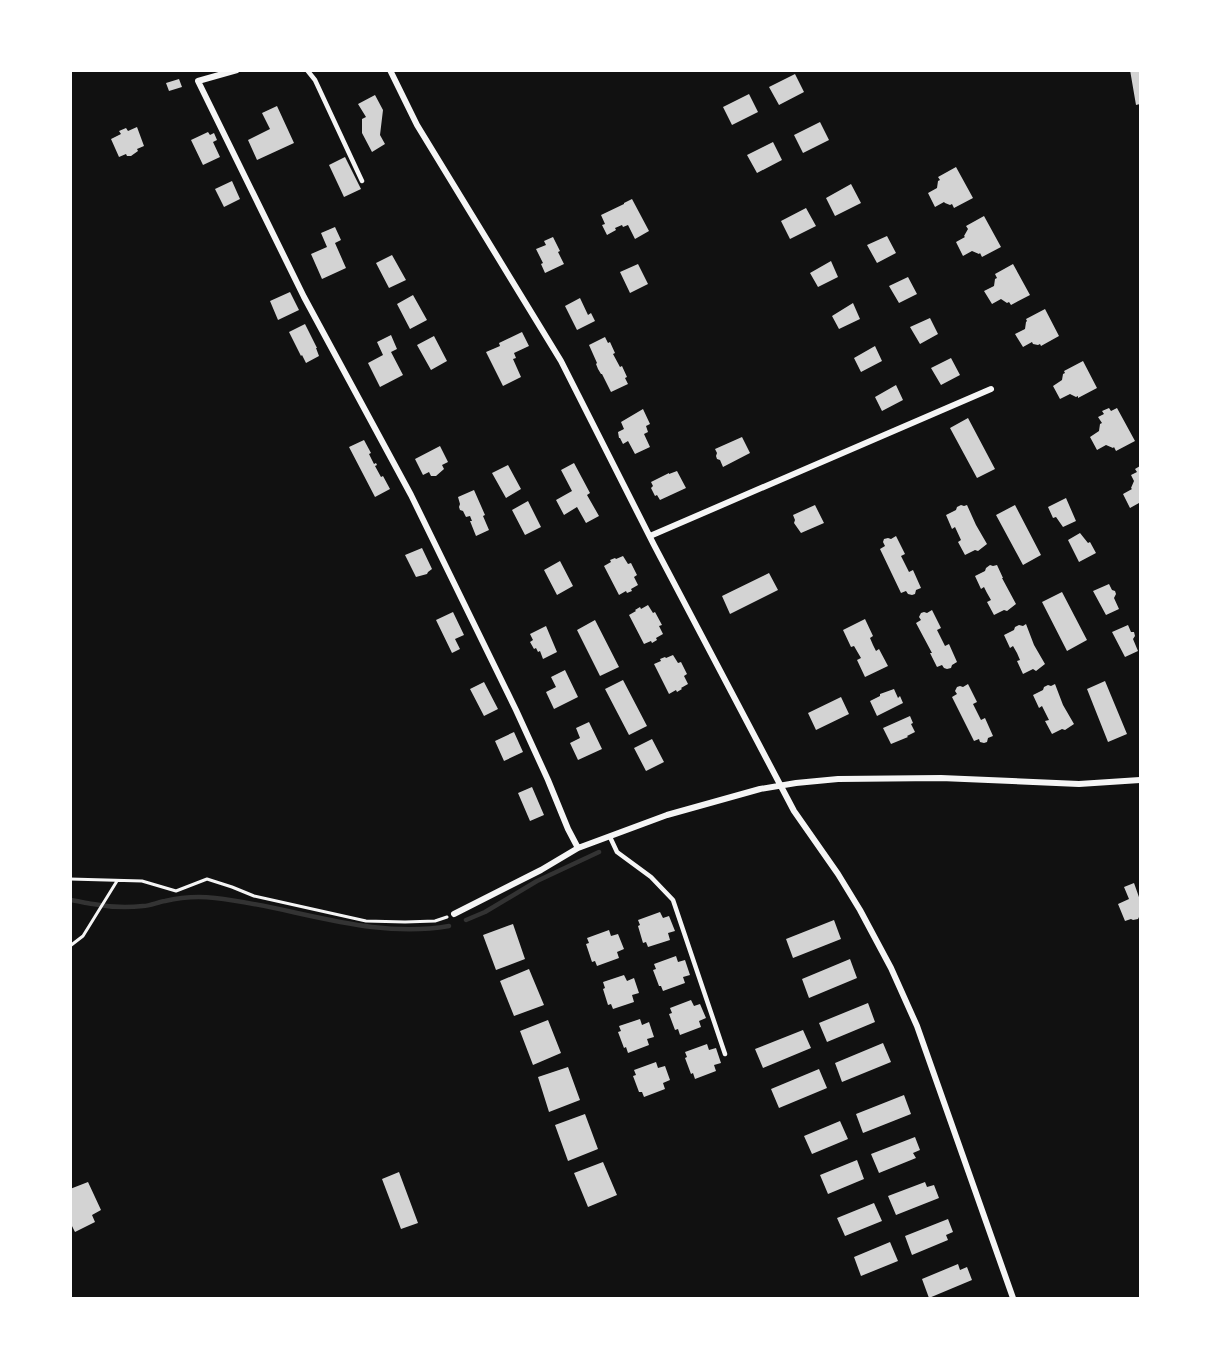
<svg xmlns="http://www.w3.org/2000/svg" width="1211" height="1369" viewBox="0 0 1211 1369" font-family="Commissioner,sans-serif">
  <rect width="100%" height="100%" fill="#111"/>
  <g fill="none" stroke-linecap="round" stroke-linejoin="round">
    <path stroke="#333" stroke-width="4.5" d="M70,900c8,1 15,3 23,4 16,3 34,4 50,2 7,0 15,-4 22,-5 17,-4 33,-5 50,-3 77,8 155,42 234,28
      M466,920l19,-8 52,-31 62,-29"/>
  </g>
  <path fill="#d3d3d3" d="M1130,70h10v34l-4,1z
    M795,74l9,18 -25,13 -10,-18z
    M179,79l3,8 -13,4 -3,-8z
    M749,94l9,18 -26,13 -9,-18z
    M375,95l8,15 -3,25 5,9 -13,8 -10,-19v-14l4,-2 -8,-13z
    M277,106l17,37 -37,17 -9,-20 22,-11 -8,-16z
    M820,122l9,18 -26,13 -9,-18z
    M137,127l7,19 -7,3 1,2 -7,5h-4l-1,-2 -7,3 -8,-18 10,-5 -2,-3 7,-3 2,3z
    M208,132l2,3 4,-2 3,7 -4,2 7,15 -17,8 -12,-25z
    M773,142l9,18 -25,13 -10,-18z
    M345,157l16,32 -17,8 -15,-32z
    M956,167l17,31 -19,10 -2,-4 -2,1 -5,-2 -1,-1 -9,5 -7,-14 9,-5 1,-7 2,-1 -2,-3z
    M232,181l8,18 -16,8 -9,-18z
    M851,184l10,19 -26,13 -9,-18z
    M632,199l17,32 -14,8 -7,-14 -5,2 -1,-2 -7,3 1,2 -9,5 -5,-10 3,-1 -4,-9 23,-11v-1z
    M806,208l10,18 -26,13 -9,-18z
    M984,216l17,31 -19,10 -2,-4 -1,1 -7,-3 -9,5 -7,-14 9,-5 -1,-1 4,-7 -2,-3z
    M335,227l6,13 -6,3 11,25 -24,11 -11,-25 16,-7 -6,-14z
    M887,236l9,17 -19,10 -10,-18z
    M553,237l7,14 -2,1 6,12 -19,9 -4,-9 2,-1 -7,-14 10,-4 -2,-4z
    M392,255l14,25 -17,8 -13,-25z
    M831,261l7,16 -20,10 -8,-14z
    M638,264l10,20 -18,9 -10,-21z
    M1013,264l17,31 -19,10 -2,-3 -2,1 -6,-4 -9,5 -8,-13 10,-5 1,-7 2,-1 -2,-4z
    M908,277l9,17 -18,9 -10,-17z
    M290,292l9,18 -21,10 -8,-19z
    M413,295l14,25 -17,9 -13,-25z
    M580,298l8,17 3,-2 4,8 -18,9 -12,-24z
    M853,303l7,16 -21,10 -7,-13z
    M1045,309l14,27 -18,10 -1,-2 -2,1 -5,-1 -1,-2 -9,5 -8,-13 10,-5 1,-7 1,-1 -1,-2z
    M930,318l8,16 -18,10 -10,-17z
    M305,324l12,24h-1l3,8 -13,7 -4,-8 -1,1 -12,-24z
    M522,332l7,14 -15,7 2,5 -3,1 8,18 -18,9 -17,-34 14,-6 -1,-3z
    M391,335l6,14 -6,3 12,23 -23,12 -12,-24 15,-8 -6,-13z
    M434,336l13,25 -16,9 -14,-25z
    M605,337l3,6 2,-1 5,11 -2,1 7,13 2,-1 5,11 -2,1 3,6 -17,8 -9,-18h-1l-3,-5 -2,-5 1,-1 -8,-18z
    M875,346l7,15 -21,11 -7,-14z
    M951,358l9,17 -19,10 -10,-17z
    M1083,361l14,27 -19,10v-2l-2,1 -6,-3 -10,5 -7,-13 9,-6 1,-6 2,-1 -1,-2z
    M896,385l7,15 -21,11 -7,-14z
    M1109,408l2,3 6,-3 18,33 -19,10 -2,-4 -1,1 -7,-3 -9,5 -7,-13 9,-6 1,-7 2,-1 -4,-6 6,-3 -2,-3z
    M643,409l7,15 -4,2 2,6 -4,2 6,13 -15,7 -7,-13 -5,3 -3,-6h-1l-1,-6 6,-3 -3,-7z
    M968,418l27,51 -18,9 -27,-50z
    M742,437l8,16 -27,14 -3,-7 -3,-1 -1,-3 1,-3 -2,-4z
    M364,440l7,13 -2,1 5,10 2,-1 1,2 -2,1 6,11 2,-1 7,13 -15,8 -26,-50z
    M440,446l8,16 -6,3 2,4 -8,7h-5l-2,-4 -6,3 -8,-16z
    M574,463l16,30 -3,2 12,21 -13,7 -9,-16 -13,8 -8,-15 16,-9 -11,-21z
    M508,465l13,24 -15,9 -14,-25z
    M1140,466v39l-1,-2 -9,5 -7,-14 9,-5 -1,-1 3,-7 -3,-6 6,-3 -2,-3z
    M677,471l9,17 -26,12 -3,-5 -2,1 -4,-8 2,-2 -2,-4 18,-9v1z
    M474,490l11,25 -2,1 6,14 -13,6 -6,-15h2l-2,-5 -4,1 -3,-6 -3,-1 -1,-3 1,-3 -2,-7z
    M1066,498l10,23 -13,6 -7,-10 -3,1 -5,-11z
    M528,501l13,26 -16,8 -13,-25z
    M815,505l9,18 -23,10 -7,-10 1,-3 -2,-5z
    M961,505l3,1 3,-1 9,20 11,19 -9,7 -3,-1 -10,5 -7,-13 3,-2 -6,-13 -3,2 -6,-14 10,-5 1,-3z
    M1015,505l26,50 -18,10 -27,-50z
    M1080,533l8,10 2,-1 6,11 -17,9 -11,-22z
    M896,536l9,18 -4,2 8,16 4,-2 8,18 -5,2 -1,4 -3,1 -4,-1 -2,-3 -5,2 -21,-44 5,-3 -2,-4 1,-3 4,-1 3,1z
    M422,548l10,21 -4,3 -1,2 -11,3 -11,-22z
    M623,556l5,8 3,-1 6,12 -3,2 4,8 -7,4 1,2 -5,2 -1,-2 -7,4 -15,-29 7,-4 -1,-2 5,-2 1,1z
    M560,561l13,25 -16,9 -13,-25z
    M990,565l3,1 4,-1 6,13h-1l14,26 -9,7 -3,-1 -10,5 -7,-13 4,-2 -4,-7 -3,-6 -3,2 -6,-13 10,-5 1,-3z
    M769,573l9,17 -48,24 -8,-18z
    M1109,584l3,6 3,1 1,3 -2,4 5,11 -13,6 -13,-24z
    M1062,592l25,48 -20,11 -25,-49z
    M648,605l5,8 2,-1 7,13 -3,1 4,8 -7,4 1,2 -5,3 -1,-2 -7,3 -15,-29 7,-4 -1,-1 5,-3 1,2z
    M932,610l9,18 -4,2 8,16 4,-2 8,18 -5,3 -1,3 -4,1 -3,-1 -2,-3 -5,2 -7,-14h2l-16,-30 5,-3 -2,-3 2,-4 3,-1 3,1z
    M453,612l11,23 -9,4 5,10 -8,4 -16,-33z
    M865,619l8,17 -3,2 3,7 3,6 3,-2 9,17 -23,11 -8,-17 4,-2 -7,-12 -3,1 -8,-17z
    M595,620l24,47 -19,9 -23,-46z
    M1026,624l8,21 11,19 -9,7 -3,-2 -10,5 -6,-13 3,-1 -3,-7 -4,-7 -3,2 -6,-13 10,-5 1,-3 4,-2 4,1z
    M1128,625l3,7h3l1,4 -2,3 5,12 -13,6 -13,-25z
    M546,626l11,26 -14,7 -3,-8 -2,1 -2,-4 -2,1 -4,-7 3,-2 -3,-6z
    M673,655l5,8 3,-1 6,12 -3,2 4,8 -7,4 1,1 -5,3 -1,-2 -7,4 -15,-30 7,-3 -1,-2 5,-2 1,1z
    M565,670l13,27 -24,12 -8,-17 10,-5 -5,-10z
    M623,680l24,46 -18,9 -24,-46z
    M1105,681l22,53 -19,8 -21,-53z
    M484,682l14,27 -14,7 -14,-27z
    M968,684l9,18 -4,2 8,16 4,-2 8,18 -5,2 -1,4 -3,1 -4,-1 -1,-3 -5,2 -22,-44 5,-3 -2,-3 2,-4 3,-1 3,1z
    M1055,684l8,21 11,19 -9,6 -3,-1 -10,5 -7,-13 4,-1 -7,-14 -3,2 -6,-13 10,-5 1,-3 4,-2 3,1z
    M894,689l4,9 2,-2 3,7 -26,13 -7,-15 10,-5v-2z
    M841,697l8,17 -33,16 -8,-17z
    M910,716l3,7 -2,1 4,8 -8,4 1,1 -17,7 -8,-16z
    M589,722l13,27 -24,11 -8,-17 10,-5 -4,-10z
    M514,732l9,20 -19,9 -9,-20z
    M652,739l12,23 -18,9 -12,-23z
    M532,787l12,28 -14,6 -12,-28z
    M1134,883l6,17v15l-2,4 -5,1 -2,-1 -6,2 -7,-17 11,-5 -5,-12z
    M660,912l3,6 6,-2 6,15 -7,2 2,7 -22,7 -2,-5 -3,1 -5,-17 2,-1 -2,-5z
    M834,920l7,19 -48,19 -7,-19z
    M513,924l12,35 -29,11 -13,-35z
    M609,930l2,6 7,-2 6,15 -7,3 2,6 -22,8 -2,-5 -3,1 -6,-18 3,-1 -2,-5z
    M676,956l2,6 7,-2 5,15 -7,2 2,6 -22,8 -2,-5h-2l-6,-16 3,-1 -2,-5z
    M850,959l7,19 -48,20 -7,-19z
    M529,969l15,36 -30,11 -14,-35z
    M624,975l3,6 7,-3 5,15 -7,2 2,7 -21,7 -2,-5 -3,1 -5,-16 2,-1 -2,-6z
    M691,1000l3,6 6,-2 6,14 -7,3 2,6 -21,8 -2,-6 -3,1 -6,-16 3,-1 -2,-5z
    M868,1003l7,19 -48,20 -8,-19z
    M640,1019l2,6 7,-3 5,15 -7,2 2,6 -21,8 -2,-6 -2,1 -6,-16 3,-1 -2,-5z
    M548,1020l13,33 -28,12 -13,-34z
    M803,1030l8,18 -48,20 -8,-19z
    M883,1043l8,19 -49,20 -7,-19z
    M707,1044l2,6 7,-2 5,15 -7,2 2,6 -21,8 -2,-6 -2,1 -6,-16 2,-1 -2,-5z
    M656,1062l2,6 7,-2 5,14 -7,3 2,6 -21,8 -2,-5h-3l-6,-16 3,-1 -2,-5z
    M568,1067l12,33 -31,12 -11,-35z
    M819,1069l8,19 -48,20 -8,-19z
    M904,1095l7,19 -48,19 -7,-19z
    M585,1114l13,35 -30,12 -13,-36z
    M840,1121l8,18 -36,15 -8,-18z
    M915,1137l5,13 -7,3 3,5 -37,15 -8,-19z
    M857,1160l7,19 -36,15 -8,-19z
    M603,1162l14,33 -29,12 -14,-34z
    M399,1172l19,51 -17,6 -19,-50z
    M88,1182l13,28 -9,5 3,7 -20,10 -5,-10v-33z
    M925,1182l2,5 7,-2 5,13 -43,17 -8,-19z
    M874,1203l8,18 -37,15 -8,-18z
    M948,1219l5,13 -7,3 2,5 -36,15 -7,-19z
    M890,1242l8,19 -37,15 -7,-19z
    M958,1264l2,6 7,-3 5,13 -43,18 -7,-19z"/>
  <g fill="none" stroke-linecap="round" stroke-linejoin="round">
    <path stroke="#f5f5f5" stroke-width="3" d="M70,879l72,2 34,10 31,-12 25,8 22,9 112,25 39,1 30,-1 12,-4
      M70,946l13,-10 34,-55"/>
    <path stroke="#f5f5f5" stroke-width="4.5" d="M307,70l8,10 47,101
      M610,837l7,15 34,25 22,23 52,154"/>
    <path stroke="#f5f5f5" stroke-width="6" d="M237,70l-39,11 106,216 107,198 105,215 32,70 20,49 10,19
      M390,70l27,55 144,236 93,184 140,266 44,63 22,36 31,58 26,58 96,272
      M650,536l341,-147
      M454,914l87,-44 37,-22 89,-33 93,-26 36,-6 42,-4 103,-1 138,6 61,-4"/>
  </g>
  <rect width="1211" height="1369" fill="none" stroke="#ffffff" stroke-width="144"/>
</svg>
